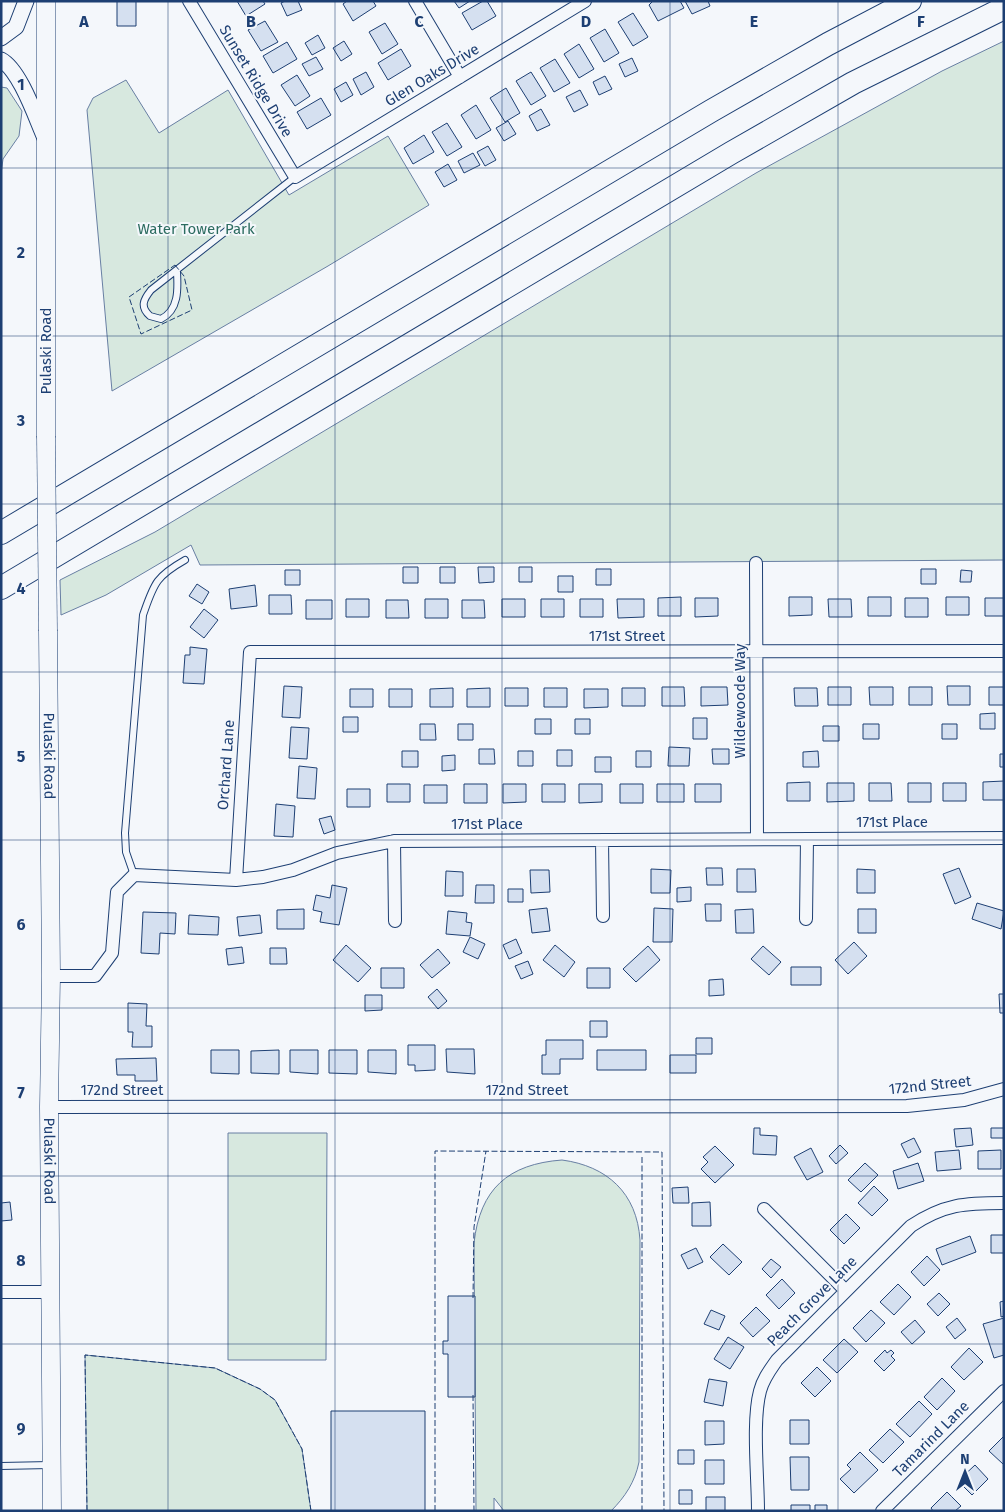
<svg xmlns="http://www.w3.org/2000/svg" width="1005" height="1512" viewBox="0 0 1005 1512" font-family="'Fira Sans',sans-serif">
  <rect width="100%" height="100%" fill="#f4f7fb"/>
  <path fill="#d7e8df" stroke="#687fa3" d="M1004,41v519l-804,5 -9,-20 -85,50 -45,20 -1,-35 95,-48 601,-359 186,-102z
    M126,80l33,53 69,-43 61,105 99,-59 41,69 -101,61 -216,125 -25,-281 6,-12z
    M1,87l6,1 15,23 -3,25 -16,23 -2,15z
    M228,1133h99l-1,227h-98z
    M562,1160c45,6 75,33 78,80l-1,222c-4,20 -14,35 -28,49h-107l-10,-13v13h-18l-2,-268c6,-54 34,-79 88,-83z
    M85,1355l130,13 45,21 15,11 27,49 9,62h-224z"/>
  <path fill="#d5e0f0" stroke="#1d3f73" d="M117,1h19v25h-19z
    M237,1h26l2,3 -19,12z
    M285,1h13l4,9 -15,6 -6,-13z
    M347,1h26l3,5 -23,15 -10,-17z
    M454,1h16l-11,7z
    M483,1h4l9,15 -24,14 -10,-17z
    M653,1h27l4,7 -26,13 -9,-16z
    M685,1h23l2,5 -18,8z
    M633,13l15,24 -15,9 -15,-24z
    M265,21l13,21 -17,9 -13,-21z
    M385,23l13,21 -16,10 -13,-22z
    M605,29l14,24 -15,9 -14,-24z
    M318,35l7,13 -13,7 -7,-12z
    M344,41l8,13 -11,7 -8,-13z
    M287,42l10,17 -24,14 -10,-17z
    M579,44l15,25 -15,9 -15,-24z
    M401,49l10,17 -23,14 -10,-17z
    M316,57l7,12 -14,7 -7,-12z
    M632,58l6,13 -13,6 -6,-13z
    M555,59l15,24 -16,9 -14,-24z
    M366,72l8,15 -13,8 -8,-16z
    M531,72l15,24 -15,9 -15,-24z
    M297,75l13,21 -15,10 -14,-21z
    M605,76l7,13 -13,6 -6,-13z
    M346,82l7,13 -12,7 -7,-13z
    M506,88l14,25 -15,9 -15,-24z
    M580,90l8,15 -14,7 -8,-15z
    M321,98l10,17 -24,14 -10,-17z
    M476,105l15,25 -15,9 -15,-24z
    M541,109l9,16 -13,6 -8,-15z
    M508,121l8,13 -12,7 -8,-13z
    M447,123l15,24 -15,9 -15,-24z
    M424,135l10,17 -21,12 -9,-16z
    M488,146l8,14 -11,6 -8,-14z
    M473,153l7,12 -16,8 -6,-12z
    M448,164l9,16 -13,7 -9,-15z
    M403,567h15v16h-15z
    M440,567h15v16h-15z
    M478,567h16v15l-15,1z
    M519,567h13v15h-13z
    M596,569h15v16h-15z
    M921,569h15v15h-15z
    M285,570h15v15h-15z
    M961,570l11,1 -1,11h-11z
    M558,576h15v16h-15z
    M197,584l12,8 -7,12 -13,-8z
    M255,585l2,21 -26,3 -2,-20z
    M269,595h22l1,19h-23z
    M681,597v19h-23v-18z
    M789,597h23v18l-23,1z
    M868,597h23v19h-23z
    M946,597h23v18h-23z
    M695,598h23v18l-23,1z
    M905,598h23v19h-23z
    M985,598h19v18h-19z
    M346,599h23v18h-23z
    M425,599h23v19h-23z
    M502,599h23v18h-23z
    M541,599h23v18h-23z
    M580,599h23v18h-23z
    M617,599h27v18l-26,1z
    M828,599h23l1,18h-23z
    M306,600h26v19h-26z
    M386,600h22l1,18h-23z
    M462,600h22l1,18h-23z
    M204,609l14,11 -14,18 -14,-11z
    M190,647l17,2 -3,35 -21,-1 2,-28h5z
    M284,686l18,1 -2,31 -18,-1z
    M947,686h23v19h-22z
    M662,687h22l1,19h-23z
    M701,687h26l1,18 -27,1z
    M828,687h23v18h-23z
    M869,687h24v18h-23z
    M909,687h23v18h-23z
    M989,687h15v18h-15z
    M453,688v19h-23v-18z
    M490,688v19h-23v-18z
    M505,688h23v18h-23z
    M544,688h23v19h-23z
    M622,688h23v18h-23z
    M794,688h23l1,18h-23z
    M350,689h23v18h-23z
    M389,689h23v18h-23z
    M584,689h24v18l-24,1z
    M995,713v16h-15v-15z
    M343,717h15v15h-15z
    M693,718h14v21h-14z
    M535,719h16v15h-16z
    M575,719h15v15h-15z
    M420,724h15l1,16h-16z
    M458,724h15v16h-15z
    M863,724h16v15h-16z
    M942,724h15v15h-15z
    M823,726h16v15h-16z
    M291,727l18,1 -2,31 -18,-1z
    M669,747l21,1 -1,18h-21z
    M479,749h15l1,15h-16z
    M712,749h17v15h-16z
    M557,750h15v16h-15z
    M402,751h16v16h-16z
    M518,751h15v15h-15z
    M636,751h15v16h-15z
    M818,751l1,16h-16v-15z
    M1000,754h4v13h-4z
    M455,755v15l-13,1v-15z
    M595,757h16v15h-16z
    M299,766l18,2 -2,31 -18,-1z
    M1004,781v19h-21v-18z
    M810,782v19h-23v-18z
    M827,783h27v18l-27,1z
    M869,783h22l1,18h-23z
    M908,783h23v19h-23z
    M943,783h23v18h-23z
    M387,784h23v18h-23z
    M464,784h23v19h-23z
    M503,784h23v18l-23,1z
    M542,784h23v18h-23z
    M579,784h23v18l-23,1z
    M620,784h23v19h-23z
    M657,784h27v18h-27z
    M695,784h26v18h-26z
    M424,785h23v18h-23z
    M347,789h23v18h-23z
    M276,804l19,2 -2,31 -19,-1z
    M331,816l4,14 -11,4 -5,-15z
    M706,868h16l1,17h-16z
    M959,868l12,29 -16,7 -12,-30z
    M651,869l20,1 -1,23h-19z
    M737,869h18l1,23h-19z
    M857,869l18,1v23h-18z
    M530,870h19l1,22 -19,1z
    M446,871l17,1v24h-18z
    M332,885l15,3 -8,37 -19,-3 2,-10 -9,-2 3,-15 14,3z
    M476,885h18v18h-19z
    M691,887v14l-14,1v-14z
    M508,889h15v13h-15z
    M977,903l27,8 -3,18 -29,-10z
    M705,904h16v17h-15z
    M547,908l3,23 -18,2 -3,-23z
    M654,908l19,1 -1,33h-19z
    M304,909v20h-27v-19z
    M753,909l1,24h-18l-1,-23z
    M858,909h18v24h-18z
    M448,911l19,2 -1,9 6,1 -2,13 -24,-2z
    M143,912l33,1 -1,21 -15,-1 -1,21 -18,-1z
    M189,915l30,2 -1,18 -30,-1z
    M260,915l2,18 -23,3 -2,-19z
    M470,937l15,7 -7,15 -15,-7z
    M516,939l6,14 -13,6 -6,-14z
    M854,942l13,14 -19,18 -13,-14z
    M346,945l25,23 -13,14 -25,-22z
    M555,945l20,17 -11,15 -21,-17z
    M648,946l12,14 -24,22 -13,-13z
    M763,946l18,16 -12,13 -18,-16z
    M242,947l2,16 -16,2 -2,-16z
    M270,948h16l1,16h-17z
    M438,949l12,14 -18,15 -12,-13z
    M528,961l5,13 -12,5 -6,-13z
    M791,967h30v18h-30z
    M381,968h23v20h-23z
    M587,968h23v20h-23z
    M723,979l1,16 -15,1v-16z
    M437,989l10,12 -9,8 -10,-12z
    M999,994h5v19h-4z
    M365,995h17v15l-17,1z
    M128,1003l19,1 -1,22h6v21h-20l1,-15h-5z
    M590,1021h17v16h-17z
    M696,1038h16v16h-16z
    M546,1040h37v19h-23v15h-18v-19h4z
    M408,1045h27v25l-20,1v-6h-7z
    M446,1049h28l1,25 -28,-2z
    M211,1050h28v24l-28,-1z
    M279,1050v24l-28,-1v-22z
    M290,1050h28v24l-28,-2z
    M329,1050h28v24l-28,-1z
    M368,1050h28v24l-28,-2z
    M597,1050h49v20h-49z
    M670,1055h26v18h-26z
    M156,1058l1,23h-22v-6h-18l-1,-16z
    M754,1128h6v7l17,1 -1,19 -23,-1z
    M971,1128l2,17 -17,2 -2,-18z
    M991,1128h13v10h-13z
    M914,1138l7,14 -13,6 -7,-14z
    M840,1145l8,8 -12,11 -7,-8z
    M715,1146l19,19 -19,18 -14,-14 7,-7 -5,-5z
    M811,1148l12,24 -16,8 -13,-23z
    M959,1150l2,19 -24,2 -2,-19z
    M1001,1150v19h-23v-18z
    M865,1163l13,12 -17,17 -13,-12z
    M918,1163l6,18 -26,8 -5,-18z
    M874,1186l14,14 -16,16 -14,-13z
    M688,1187l1,16h-16l-1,-15z
    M10,1202l2,18 -11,1v-18z
    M710,1202l1,24h-19v-23z
    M846,1214l14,14 -16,16 -14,-14z
    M991,1235h13v18h-13z
    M970,1236l6,16 -34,13 -6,-16z
    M723,1244l19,18 -13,13 -19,-18z
    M696,1248l7,14 -15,7 -7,-14z
    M927,1256l13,14 -16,16 -13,-14z
    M771,1259l10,8 -10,11 -9,-9z
    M782,1279l13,14 -16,16 -13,-14z
    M898,1284l13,13 -17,18 -14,-13z
    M939,1293l11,11 -12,12 -11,-12z
    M448,1296h27v101h-27v-43h-5v-13h5z
    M1004,1301v15l-3,1 -1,-15z
    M756,1307l14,14 -17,16 -13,-14z
    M711,1310l14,6 -6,14 -15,-6z
    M871,1310l14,13 -19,19 -13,-14z
    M957,1318l9,12 -11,9 -9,-12z
    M1004,1318v37l-10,3 -11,-34z
    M915,1320l10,12 -13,12 -11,-12z
    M728,1337l16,10 -14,22 -16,-10z
    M844,1339l14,13 -21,21 -14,-13z
    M969,1348l14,14 -19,18 -13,-13z
    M885,1350l2,3 4,-3 3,3 -3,3 4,4 -11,11 -10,-10z
    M817,1367l14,14 -16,16 -14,-14z
    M942,1378l13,13 -18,19 -13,-13z
    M709,1379l18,3 -4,24 -19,-4z
    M919,1401l13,13 -22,23 -14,-13z
    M331,1411h94v100h-94z
    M790,1420h19v24h-19z
    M705,1421h19v23l-19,1z
    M890,1429l14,13 -21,21 -14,-13z
    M1004,1436v27l-1,1 -14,-13z
    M678,1450h16v14h-16z
    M860,1452l18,18 -24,23 -14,-14 11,-10 -4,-4z
    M790,1457h19v33h-18z
    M705,1460h19v24h-19z
    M975,1465l13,14 -16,16 -14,-14z
    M679,1490h13v14h-13z
    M947,1492l14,14 -6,5h-22l-2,-3z
    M706,1497h19v14h-19z
    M791,1505h19v6h-19z
    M815,1505h12v6h-12z"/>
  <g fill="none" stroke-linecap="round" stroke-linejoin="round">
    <defs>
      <path id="service" d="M177,272c1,17 2,38 -16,47l-11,-3c-10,-9 -7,-16 1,-26l144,-113
        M134,875l-8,-23 -1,-19 18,-218c11,-31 12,-38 42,-55
        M1,1466l49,-1"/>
      <path id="minor" d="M189,1l106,176 290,-176
        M415,1l45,76
        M756,563l1,275
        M602,840l1,76
        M394,841l1,80
        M236,880l14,-228 754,-1
        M806,919l1,-80
        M51,976h44l17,-23 5,-61 17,-17 102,5 27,-3 30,-7 44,-17 57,-12 610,-3
        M49,1107l858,-1 57,-6 40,-11
        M764,1209l81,81
        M1,1292h50
        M758,1511c0,-34 -6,-90 2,-120 3,-12 10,-21 17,-31l134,-134c33,-22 54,-23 93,-23
        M882,1511l122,-120"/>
      <path id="tertiary" d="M1,38l15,-11 10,-26
        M1,60c19,10 35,58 44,78"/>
      <g id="secondary">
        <path d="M46,1v435"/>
        <path id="s1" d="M48,631l3,345 -2,131 3,404"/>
      </g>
      <path id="motorway" d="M1,533l710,-422 117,-67 82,-43
        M1,588l730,-435 122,-70 151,-75"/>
    </defs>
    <use href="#service" stroke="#1d3f73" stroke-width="8"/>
    <use href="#minor" stroke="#1d3f73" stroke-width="14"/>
    <use href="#tertiary" stroke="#1d3f73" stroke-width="17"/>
    <use href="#secondary" stroke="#1d3f73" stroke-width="19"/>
    <use href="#motorway" stroke="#1d3f73" stroke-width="24"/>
    <use href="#service" stroke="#f4f7fb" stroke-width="6"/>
    <use href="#minor" stroke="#f4f7fb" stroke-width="12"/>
    <use href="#tertiary" stroke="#f4f7fb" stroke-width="15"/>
    <use href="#secondary" stroke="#f4f7fb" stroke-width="18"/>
    <use href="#motorway" stroke="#f4f7fb" stroke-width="22"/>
    <defs>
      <path id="secondary-bridge" d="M46,436l2,195"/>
    </defs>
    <use href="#secondary-bridge" stroke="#1d3f73" stroke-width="19" stroke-linecap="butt"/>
    <use href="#secondary-bridge" stroke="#f4f7fb" stroke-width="18"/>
    <path stroke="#1d3f73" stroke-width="1" stroke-dasharray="6 2.5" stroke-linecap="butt" d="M175,265l9,11 8,34 -51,24 -12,-37z
      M642,1157v354
      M473,1298l1,-71 12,-76
      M473,1395l1,116
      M87,1511l-2,-156 130,13 45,21 15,11 27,49 9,62
      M435,1511v-360l227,1 2,359"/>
  </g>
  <path fill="none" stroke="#1d3f73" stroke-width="1" stroke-opacity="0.55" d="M168,1v1510M335,1v1510M502,1v1510M670,1v1510M838,1v1510M1,168h1003M1,336h1003M1,504h1003M1,672h1003M1,840h1003M1,1008h1003M1,1176h1003M1,1344h1003"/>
  <g text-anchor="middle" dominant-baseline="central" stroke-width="4" stroke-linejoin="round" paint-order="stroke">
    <g font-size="15" fill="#1d3f73" stroke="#f4f7fb">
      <text transform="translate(432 75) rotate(-31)">Glen Oaks Drive</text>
      <text transform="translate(256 81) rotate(59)">Sunset Ridge Drive</text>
      <text transform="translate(46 351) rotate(-90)">Pulaski Road</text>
      <text x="627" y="636">171st Street</text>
      <text transform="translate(740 701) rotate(-90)">Wildewoode Way</text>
      <text stroke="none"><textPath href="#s1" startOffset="125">Pulaski Road</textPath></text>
      <text transform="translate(226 765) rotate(-86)">Orchard Lane</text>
      <text x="892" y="822">171st Place</text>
      <text x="487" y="824">171st Place</text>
      <text transform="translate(930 1085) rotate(-6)">172nd Street</text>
      <text x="122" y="1090">172nd Street</text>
      <text x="527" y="1090">172nd Street</text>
      <text stroke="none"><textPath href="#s1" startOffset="530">Pulaski Road</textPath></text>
      <text transform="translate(812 1301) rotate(-45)">Peach Grove Lane</text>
      <text transform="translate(931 1439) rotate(-45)">Tamarind Lane</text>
    </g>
    <g font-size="15" fill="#2c6c60" stroke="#f4f7fb">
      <text x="196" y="229">Water Tower Park</text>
    </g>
  </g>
  <g font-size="16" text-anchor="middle" font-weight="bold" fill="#1d3f73" stroke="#f4f7fb" stroke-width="4" stroke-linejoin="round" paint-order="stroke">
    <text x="84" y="27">A</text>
    <text x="251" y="27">B</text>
    <text x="419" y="27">C</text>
    <text x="586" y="27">D</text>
    <text x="754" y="27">E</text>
    <text x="921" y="27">F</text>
    <text x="21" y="90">1</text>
    <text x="21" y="258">2</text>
    <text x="21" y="426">3</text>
    <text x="21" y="594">4</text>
    <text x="21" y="762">5</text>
    <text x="21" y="930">6</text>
    <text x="21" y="1098">7</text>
    <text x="21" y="1266">8</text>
    <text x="21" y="1434">9</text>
  </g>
  <rect width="1005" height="1512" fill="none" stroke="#1d3f73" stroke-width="5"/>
  <g transform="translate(965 1472)" stroke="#f4f7fb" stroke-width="4" paint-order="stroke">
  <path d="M0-4L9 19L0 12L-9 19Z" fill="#1d3f73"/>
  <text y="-8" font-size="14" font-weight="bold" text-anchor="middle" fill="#1d3f73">N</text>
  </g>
</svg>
